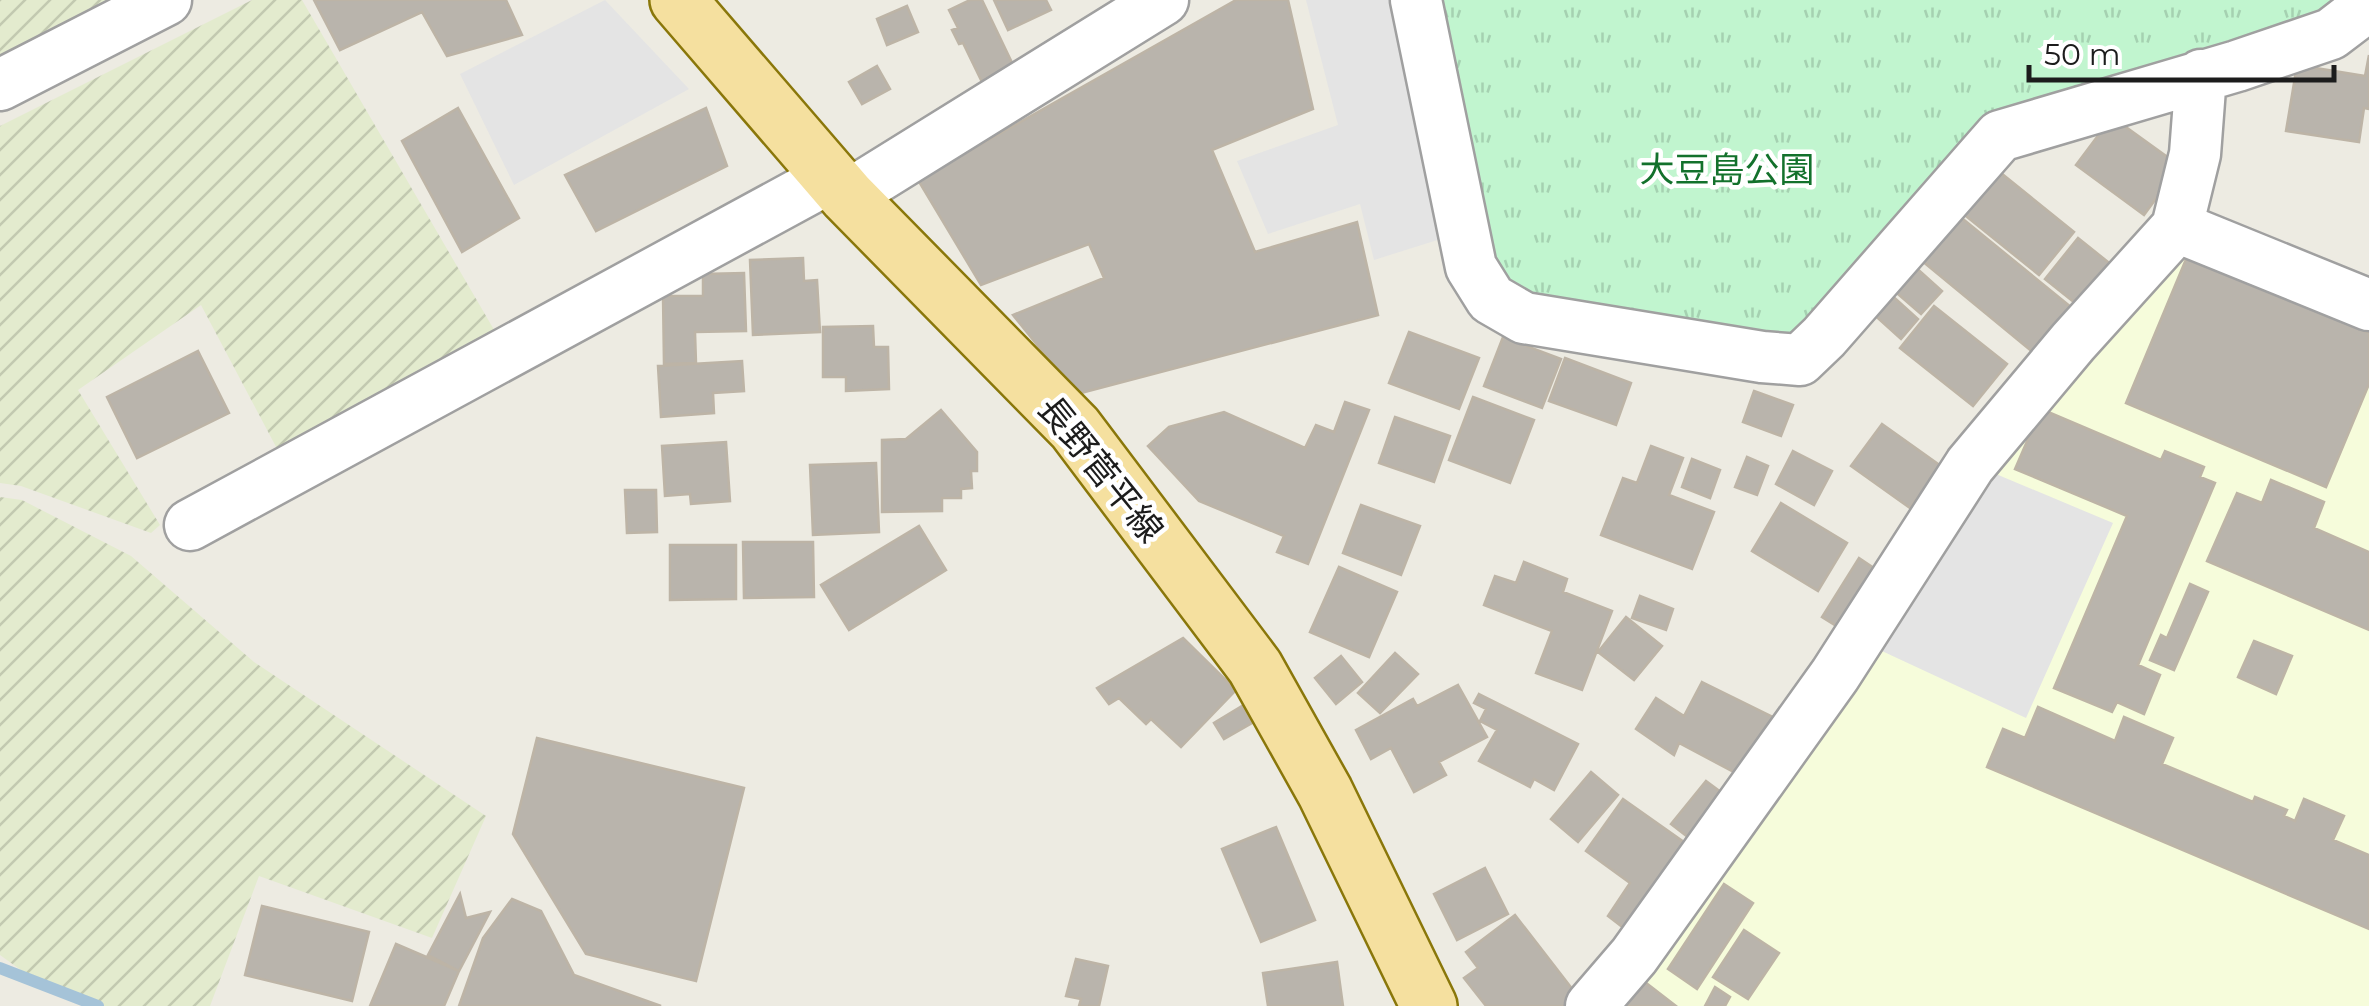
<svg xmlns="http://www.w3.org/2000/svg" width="2369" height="1006" viewBox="0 0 2369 1006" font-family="Montserrat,'Noto Sans JP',sans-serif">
  <defs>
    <pattern id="farmland-furrows" width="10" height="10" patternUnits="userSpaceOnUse" patternTransform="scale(2.5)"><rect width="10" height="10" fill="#e3ebce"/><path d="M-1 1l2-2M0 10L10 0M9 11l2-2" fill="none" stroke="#c2c9b0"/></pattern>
    <pattern id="park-tufts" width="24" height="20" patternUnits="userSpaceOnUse" patternTransform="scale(2.5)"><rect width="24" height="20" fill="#c1f5cf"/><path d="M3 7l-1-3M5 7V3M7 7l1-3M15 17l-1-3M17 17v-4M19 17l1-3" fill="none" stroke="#a5d1b1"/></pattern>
  </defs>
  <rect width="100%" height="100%" fill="#edebe2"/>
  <path fill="#f6fcdb" d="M2174,243l195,81v682h-759l372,-542z"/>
  <path fill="url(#farmland-furrows)" d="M0,0h130l-130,67z
    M252,0h50l198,340 -217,120 -82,-155 -123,85 82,135 -9,8 -130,-47 -21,-3v-357z
    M0,497l22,3 109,56 123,106 232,154 -54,122 -173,-62 -49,130h-112l-62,-25 -36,-26z"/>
  <path fill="url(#park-tufts)" d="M1432,0h912l-31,29 -323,100 -195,212 -243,-35 -62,-28z"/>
  <path fill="#e4e4e4" d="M605,0l84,89 -175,96 -54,-111z
    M1306,0h87l54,237 -73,23 -14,-56 -92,30 -31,-73 101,-36z
    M1984,469l129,54 -87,195 -157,-73z"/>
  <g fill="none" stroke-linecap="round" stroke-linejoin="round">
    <path stroke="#a5c3d8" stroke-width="12" d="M0,968l98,38"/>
  </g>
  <path fill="#b9b4ac" stroke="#bdb4a6" stroke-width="2.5" d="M314,0h192l16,35 -75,21 -25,-44 -82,38z
    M970,0h12l32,67 -32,15 -19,-39 -4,1 -7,-14 6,-2 -9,-18z
    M994,0h52l5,10 -43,20z
    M1236,0h52l25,109 -101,41 43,102 102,-30 21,93 -301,79 -64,-79 91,-37 -15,-34 -108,41 -63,-105z
    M907,6l11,26 -31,13 -10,-26z
    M2369,55v54l-5,-1 -5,34 -73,-11 11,-66 68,11z
    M877,66l13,23 -28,15 -13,-22z
    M458,108l61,110 -57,34 -60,-111z
    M706,108l21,58 -131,65 -31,-56z
    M2112,117l68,49 -36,49 -68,-50z
    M1996,169l78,63 -35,43 -78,-63z
    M1958,215l119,97 -37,46 -119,-98z
    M2078,238l35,28 -33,41 -35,-28z
    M2187,257l182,76v51l-43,103 -200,-84z
    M803,258l1,23 13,-1 3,52 -67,3 -3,-75z
    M1913,265l29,26 -21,23 -29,-25z
    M744,273l2,58 -51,1 1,31 -32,1 -1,-68h40v-22z
    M1888,292l30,27 -17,20 -30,-27z
    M1934,306l73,58 -34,42 -73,-58z
    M873,326l1,21h14l1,42 -43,2v-14h-23v-50z
    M1409,332l70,26 -20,51 -70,-26z
    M1503,337l58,22 -19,49 -58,-22z
    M198,351l31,62 -92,45 -30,-61z
    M1565,358l66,25 -15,42 -67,-24z
    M742,361l2,30 -31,2 1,20 -53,4 -3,-51z
    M1754,391l39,14 -12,31 -38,-14z
    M1473,397l61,23 -24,63 -61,-23z
    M1345,402l24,8 -61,154 -31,-12 7,-16 -85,-35 -51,-55 21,-19 55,-15 81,36 11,-23 18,7z
    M2041,409l120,51 4,-9 39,16 -4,10 15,6 -77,182 22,10 -16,39 -27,-12 -5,10 -58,-24 73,-172 -112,-47z
    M941,410l36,42v19h-6l1,17 -11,1v9h-19v13l-60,1v-72l24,-1z
    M1395,417l55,19 -16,46 -55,-19z
    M1882,424l59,42 -31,42 -59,-42z
    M726,442l4,59 -39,3 -1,-10 -25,2 -3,-50z
    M1651,446l32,12 -14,37 45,17 -22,57 -91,-34 22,-57 14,5z
    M1793,451l39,20 -18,34 -38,-21z
    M1747,457l21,9 -11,29 -22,-8z
    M1692,459l28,11 -10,28 -28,-11z
    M876,463l3,69 -66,3 -3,-70z
    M2271,480l53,22 -10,26 55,24v78l-162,-69 30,-68 25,10z
    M625,490h31l1,42 -30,1z
    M1781,503l66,40 -29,48 -66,-40z
    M1361,505l59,21 -19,49 -58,-22z
    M919,526l27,44 -97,60 -28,-45z
    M743,542h70l1,55 -70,1z
    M670,545h66v54l-66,1z
    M1859,558l24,16 -37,58 -24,-15z
    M1524,562l43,17 -4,13 49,19 -30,79 -46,-17 16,-42 -68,-26 11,-29 21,7z
    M1339,567l58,25 -28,65 -59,-25z
    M2190,584l18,8 -34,78 -24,-10 11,-25 6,3z
    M1640,596l33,13 -7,21 -34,-12z
    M1626,617l36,29 -28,34 -36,-28z
    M1183,638l53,52 -55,57 -30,-28 -5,5 -27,-26 -10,6 -12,-16z
    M2254,641l38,15 -16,38 -38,-17z
    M1395,653l23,21 -38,39 -22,-20z
    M1341,656l21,26 -26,22 -21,-26z
    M1702,682l75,37 -30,60 -68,-36 -5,12 -38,-26 20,-31 28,18z
    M1458,685l29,52 -48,25 7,13 -32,17 -23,-44 -20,11 -15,-29 57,-31 4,7z
    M1479,694l99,50 -24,46 -20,-11 -4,8 -51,-26 18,-31 -17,-9 6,-12 -12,-6z
    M1242,706l10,17 -28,16 -10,-16z
    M2038,707l77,34 9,-24 49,21 -11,26 91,38 2,-5 32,13 -3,6 11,5 9,-22 40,17 -11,24 36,15v74l-382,-162 16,-38 22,9z
    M537,738l207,50 -48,193 -110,-27 -73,-120z
    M1591,772l27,23 -40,47 -27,-23z
    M1706,781l31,23 -35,44 -31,-24z
    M1623,799l75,53 -73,77 -17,-13 22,-33 -44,-32z
    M1276,827l39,93 -54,22 -39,-93z
    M1485,868l23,46 -51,26 -23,-46z
    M1724,884l29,19 -56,86 -29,-20z
    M460,894l6,24 24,-6 -31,59 -31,-16z
    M512,899l29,12 33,64 87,31h-202l24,-68z
    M262,906l107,26 -17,69 -107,-26z
    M1515,915l65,84 -9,7h-85l-22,-28 14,-10 -12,-16z
    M1744,930l35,23 -31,46 -35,-22z
    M396,944l63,27 -15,35h-74z
    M1076,959l32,7 -9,40h-20l2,-7 -15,-3z
    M1337,962l6,44h-75l-5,-33z
    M1641,979l35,27h-56z
    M1715,987l15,10 -5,9h-20z"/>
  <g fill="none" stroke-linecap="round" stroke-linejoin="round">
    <defs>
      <path id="minor" d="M1416,0l55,267 20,32 33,19 238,39 38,3 24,-23 176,-201 237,-70 94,-32 38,-29
        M0,85l166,-85
        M847,196l316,-196
        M2177,227l192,78
        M190,525l641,-348
        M1591,1006l43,-50 201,-281 135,-210 103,-123 104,-115 18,-73 6,-79"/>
      <path id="major" d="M678,0l169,196 228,232 180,239 70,125 104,214"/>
    </defs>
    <use href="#minor" stroke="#a0a0a0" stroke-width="55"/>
    <use href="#major" stroke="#8a770a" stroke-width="60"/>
    <use href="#minor" stroke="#fff" stroke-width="50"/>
    <use href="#major" stroke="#f5e09f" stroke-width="55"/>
  </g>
  <g text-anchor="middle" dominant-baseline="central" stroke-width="9" stroke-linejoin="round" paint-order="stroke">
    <g font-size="35" fill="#13712c" stroke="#fff">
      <text x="1727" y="169">大豆島公園</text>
    </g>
    <g font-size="35" fill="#1c1c1c" stroke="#fff">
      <text transform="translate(1101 469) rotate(51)">長野菅平線</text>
    </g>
  </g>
  <path d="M2029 65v15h305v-15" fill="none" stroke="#1c1c1c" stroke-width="5"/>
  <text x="2044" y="65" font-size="30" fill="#1c1c1c" stroke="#ffffff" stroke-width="8" paint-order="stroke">50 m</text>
</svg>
